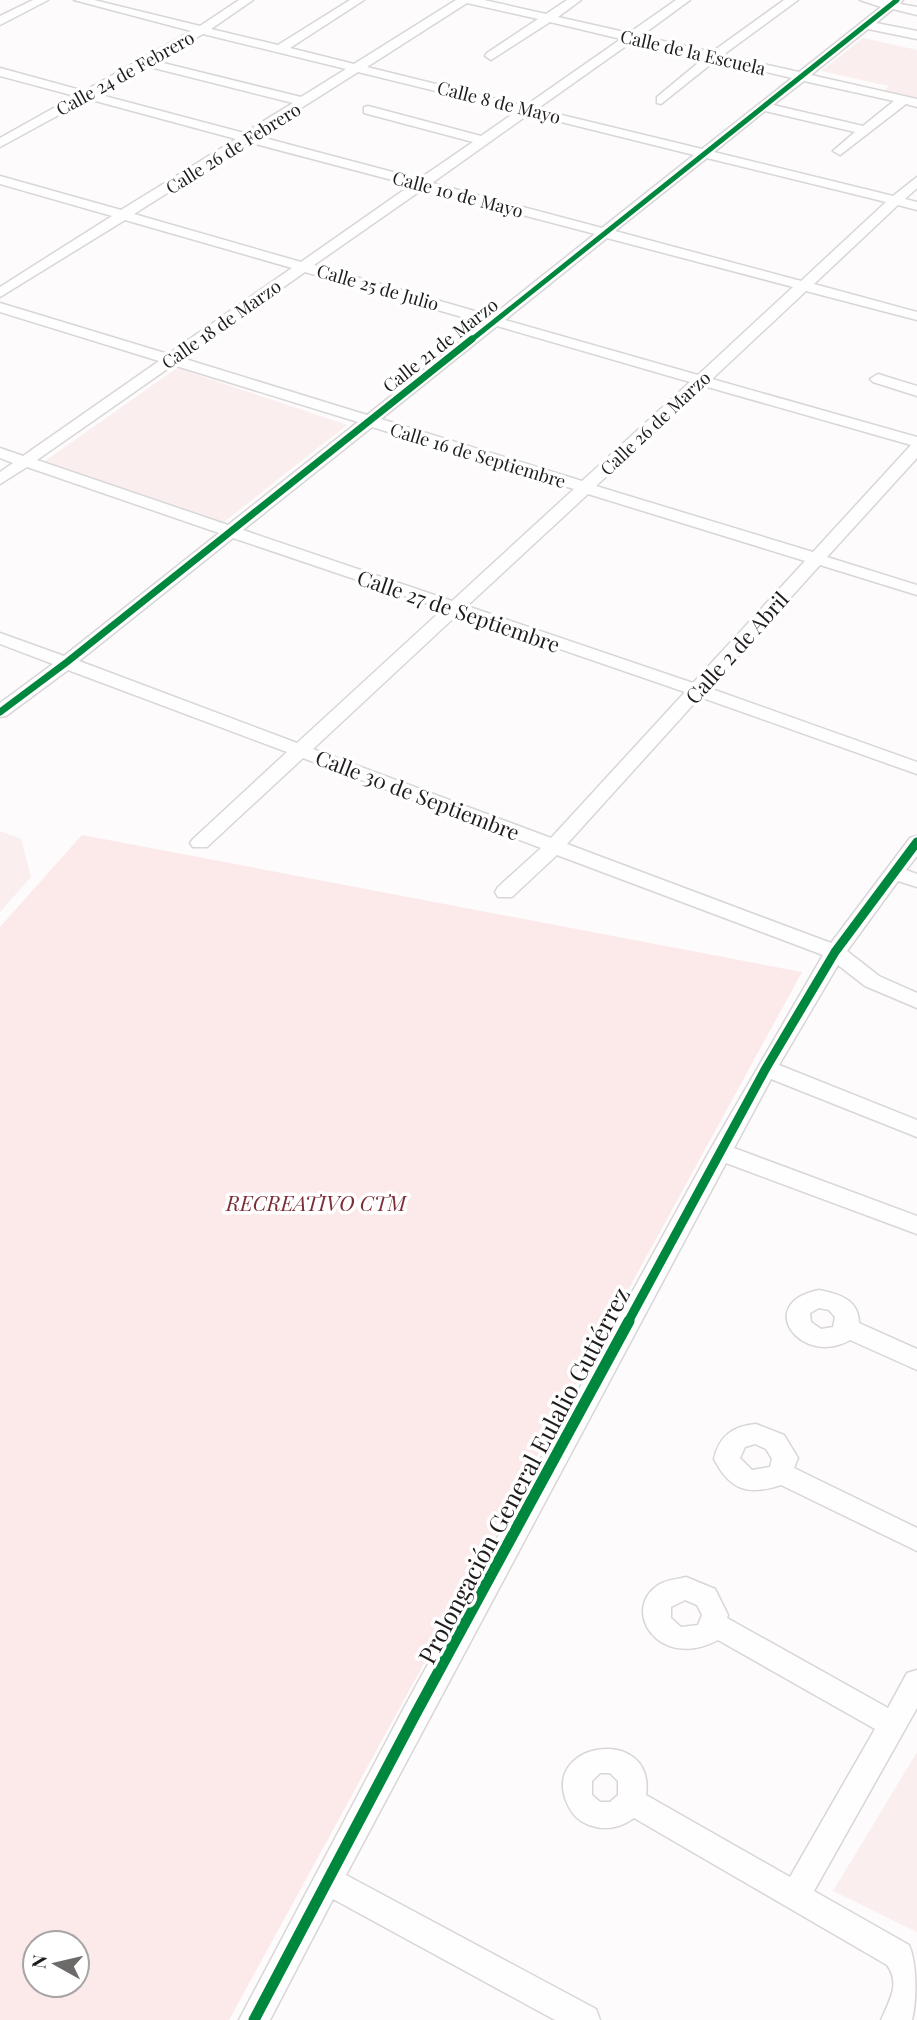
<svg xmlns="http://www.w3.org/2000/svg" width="917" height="2020" viewBox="0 0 917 2020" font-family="'Playfair Display',serif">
  <rect width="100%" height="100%" fill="#fdfbfb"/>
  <path fill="#faeeee" d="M863,38l54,12v48l-33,-7 5,-5 -68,-15z
    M177,368l170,57 -123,97 -179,-61z
    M0,831l21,8 10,38 -31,35z
    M917,1752v180l-84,-41z"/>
  <path fill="#fceaea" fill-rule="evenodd" d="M82,835l720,137 -573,1048h-229v-1093zM35,1943h42v42h-42z"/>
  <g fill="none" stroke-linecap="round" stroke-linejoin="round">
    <defs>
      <path id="minor" d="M33,0h15l-48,25v-9z
        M74,0h20l106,26 39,-26h14l-42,29 67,16 72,-45h14l-74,48 64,16 102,-64h28l62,14 21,-14h14l-23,17 71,16 47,-33h14l-49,36 71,16 72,-52h14l-75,55 76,17 82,-65 -21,-7h43l-3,4 17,3v8l-24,-6 -17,14 41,8v8l-49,-10 -57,46 106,24v8l-11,-3 -66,51 -7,-4 22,-19 -90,-21 -51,41 179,44 24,-19v11l-12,11 12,3v8l-19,-5 -84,79 103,28v8l-111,-29 -94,88 205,58v21l-90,99 90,28v10l-97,-30 -111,123 208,74v12l-217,-77 -133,147 264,99 79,-105 7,-2v20l-11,14 11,4v13l-19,-6 -51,70 32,25 38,17v15l-52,-22 -27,-21 -59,100 138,55v17l-146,-58 -37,69 183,68v18l-191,-71 -380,712 250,134 4,11h-45l-222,-121 -63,121h-31l166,-314 304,-554 114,-197 -266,-100 -45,42h-14l-3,-5 3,-5 43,-39 -238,-90 -96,89h-14l-3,-4 3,-4 94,-87 -219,-82 -62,46 -6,1v-14l53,-39 -53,-20v-11l64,23 155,-123 -192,-66 -27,17v-12l13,-9 -13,-5v-10l23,8 136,-95 -159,-49v-9l168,51 124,-86 -167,-48 -125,77v-10l112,-71 -112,-32v-8l121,34 115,-71 -148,-40 -88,48v-9l75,-42 -75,-20v-8l84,23 107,-60zM467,3l71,16 -51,34 -2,3 6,4 59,-38 71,17 -96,67 -158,-39zM203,34l143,35 -45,28 -146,-36zM633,41l71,17 -47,39v6l4,1 55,-44 76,18 -90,71 -165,-40zM146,66l147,37 -49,30 -147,-39zM358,72l159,39 -36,25 -113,-30 -4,1v6l109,29 -54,37 -162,-43zM804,81l90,20 -31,25 -90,-21zM529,114l165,41 -92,73 -170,-45zM248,142l163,43 -110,77 -167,-48zM707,158l179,44 -85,79 -186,-50zM423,189l172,45 -103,82 -178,-51zM607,238l186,49 -95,88 -193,-55zM305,272l178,51 -116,92 -185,-57zM497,326l193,56 -108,99 -201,-62zM173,365l185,57 -130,103 -191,-65zM704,386l207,59 -98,107 -217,-66zM372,427l202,62 -122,112 -209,-71zM588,494l217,67 -112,122 -226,-77zM233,538l210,71 -146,134 -218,-82zM458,614l227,78 -134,146 -238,-89z
        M878,374l39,12v10l-44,-14 -3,-3z
        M819,1290c19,4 40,9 40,33l58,26v21l-67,-30c-49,28 -97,-37 -31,-50zM819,1308l10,2 6,7 -2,10 -12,2 -10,-7 -1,-9z
        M756,1424l28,11 14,23 -4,10 123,60v23l-136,-66c-33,11 -51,5 -67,-26 5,-23 19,-33 42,-35zM755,1444l11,5 6,10 -2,8 -18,3 -12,-12 5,-11z
        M686,1577l29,12 13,26 -1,3 161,90 19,-35 10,-3v38l-103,183 95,54c8,18 8,54 3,75h-31c8,-19 20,-36 6,-55l-253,-147c-14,10 -29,13 -45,7 -12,-5 -17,-11 -22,-22 -27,-62 89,-78 79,-8l144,82 85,-148 -157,-89c-60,32 -99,-32 -58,-56 7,-4 18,-5 26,-7zM685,1600l12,5 5,10 -4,10 -17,2 -10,-9v-11zM600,1773h10l8,8v14l-8,7h-10l-8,-7v-14z"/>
    </defs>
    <use href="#minor" stroke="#d8d6d6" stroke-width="3"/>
    <use href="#minor" fill="#fffefe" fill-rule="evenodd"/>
    <defs>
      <path id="cycleway-far3" d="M470,341l427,-341"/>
      <path id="cycleway-far2" d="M0,712l67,-50 405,-323"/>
      <path id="cycleway-far1" d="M628,1322l138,-254 69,-116 82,-110"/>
      <path id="cycleway" d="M254,2020l161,-305 214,-394"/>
    </defs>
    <use href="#cycleway-far3" stroke="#fff" stroke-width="8"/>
    <use href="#cycleway-far2" stroke="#fff" stroke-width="10"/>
    <use href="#cycleway-far1" stroke="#fff" stroke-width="13"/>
    <use href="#cycleway" stroke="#fff" stroke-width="16"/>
    <use href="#cycleway-far3" stroke="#00873e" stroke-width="5"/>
    <use href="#cycleway-far2" stroke="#00873e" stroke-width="7"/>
    <use href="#cycleway-far1" stroke="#00873e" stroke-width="9"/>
    <use href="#cycleway" stroke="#00873e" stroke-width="11"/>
  </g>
  <g text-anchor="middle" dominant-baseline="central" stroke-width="7" stroke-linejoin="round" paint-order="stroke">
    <g font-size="18" fill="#201c1c" stroke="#fff">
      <text transform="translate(693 52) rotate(13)">Calle de la Escuela</text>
      <text transform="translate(125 73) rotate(-29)">Calle 24 de Febrero</text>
      <text transform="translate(499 102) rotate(14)">Calle 8 de Mayo</text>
      <text transform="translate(233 148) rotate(-32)">Calle 26 de Febrero</text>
      <text transform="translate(458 194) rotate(15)">Calle 10 de Mayo</text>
      <text transform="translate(378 287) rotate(16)">Calle 25 de Julio</text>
      <text transform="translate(221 324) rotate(-35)">Calle 18 de Marzo</text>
      <text transform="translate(440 345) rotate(-38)">Calle 21 de Marzo</text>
      <text transform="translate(655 423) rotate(-43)">Calle 26 de Marzo</text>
      <text transform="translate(478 455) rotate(17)">Calle 16 de Septiembre</text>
    </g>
    <g font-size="21" fill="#201c1c" stroke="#fff">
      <text transform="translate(459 610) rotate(19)">Calle 27 de Septiembre</text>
      <text transform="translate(736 647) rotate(-48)">Calle 2 de Abril</text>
      <text transform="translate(418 794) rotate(21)">Calle 30 de Septiembre</text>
    </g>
    <g font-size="21" font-style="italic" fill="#7d2d34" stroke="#fff">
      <text x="316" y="1202">RECREATIVO CTM</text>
    </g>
    <g font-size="24" fill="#201c1c" stroke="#fff">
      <text transform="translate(523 1475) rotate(-62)">Prolongación General Eulalio Gutiérrez</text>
    </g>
  </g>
  <g transform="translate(56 1964) rotate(278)"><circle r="33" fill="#ffffff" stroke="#a6a4a4" stroke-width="2"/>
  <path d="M0-5L12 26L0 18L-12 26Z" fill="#6d6a6a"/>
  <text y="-10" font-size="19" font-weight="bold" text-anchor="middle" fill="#201c1c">N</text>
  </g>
</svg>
